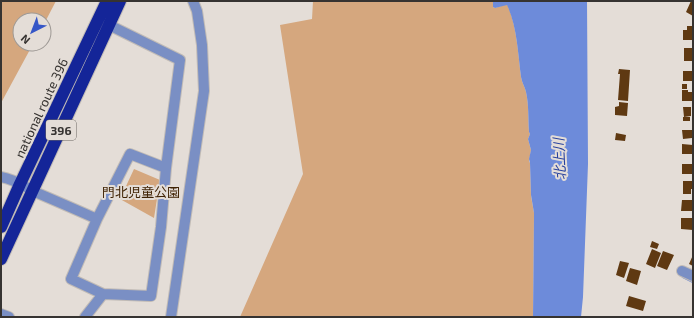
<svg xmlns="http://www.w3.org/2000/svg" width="694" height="318" viewBox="0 0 694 318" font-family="'Exo 2','Noto Sans JP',sans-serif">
  <rect width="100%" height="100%" fill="#e4ddd7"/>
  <path fill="#d5a77e" d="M1,1h55l-12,23v-4h-24v24h13l-32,59z
    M313,1h180v6l2,1 12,-4c10,22 11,50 14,73 1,6 4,10 5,15 3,13 2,27 3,40l1,2 -2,5 3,11 -2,11 1,2 1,33 3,17 -1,104h-293l63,-143 -23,-149 32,-6z
    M134,169l26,11 -6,38 -34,-19z"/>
  <path fill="#6d8bda" d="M493,1h94l1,163 -5,133 -2,20h-48l1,-104 -3,-18 -1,-32 -1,-4 2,-9 -3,-11 2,-5 -1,-2c-1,-13 0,-27 -3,-40 -1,-5 -4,-9 -5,-15 -3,-23 -4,-51 -14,-72l-12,3 -2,-1z"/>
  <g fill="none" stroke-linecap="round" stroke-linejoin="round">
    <path stroke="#6d8bda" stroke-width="2.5" d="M683,277l10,5"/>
  </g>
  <path fill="#5f3912" d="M691,1l2,1v14l-7,-4z
    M687,26h6v14h-10v-10h4z
    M684,48h9v13h-9z
    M619,69l11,1 -2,31 -10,-1 2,-26h-2z
    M683,71h10v10h-10z
    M682,84h5v5h-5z
    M682,90h6v2h5v9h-11z
    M619,102l9,1 -1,13 -12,-1v-8l4,-1z
    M683,107h8v9l-7,1z
    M683,117h7v4h-7z
    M682,130h10v8l-9,1z
    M616,133l10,2 -1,6 -10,-1z
    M682,144l11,1v9h-11z
    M682,164h10l1,10h-11z
    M683,181h10v8h-2v5h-8z
    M682,200h11v11h-12z
    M681,218h12v12l-12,-1z
    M652,241l7,3 -2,5 -7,-2z
    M652,249l9,4 -6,15 -9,-4z
    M663,251l11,4 -7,15 -10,-4z
    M693,255v11l-4,-2z
    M620,261l9,2 -5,15 -8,-3z
    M630,268l11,3 -4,14 -11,-4z
    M629,296l17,5 -3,10 -17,-5z"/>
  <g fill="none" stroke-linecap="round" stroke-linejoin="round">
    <defs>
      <path id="minor" d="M1,177c13,2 23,9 34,15 21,9 42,18 62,27
        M682,271l11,5
        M103,294l48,2 10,-69 5,-59 14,-108 -71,-35
        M1,314l8,3
        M85,317l18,-23 -32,-15 26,-60 33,-65 36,14
        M171,317l33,-226 -2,-46 -5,-34 -4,-10"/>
      <path id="highway" d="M1,227l19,-43 87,-183
        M1,259l119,-258"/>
    </defs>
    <use href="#minor" stroke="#c1bbb6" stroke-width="12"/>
    <use href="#highway" stroke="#c1bbb6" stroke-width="14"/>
    <use href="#minor" stroke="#7a8fc4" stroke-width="10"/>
    <use href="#highway" stroke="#142598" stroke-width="12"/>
  </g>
  <g text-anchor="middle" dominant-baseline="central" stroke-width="4" stroke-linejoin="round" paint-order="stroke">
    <rect fill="#e4ddd7" stroke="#6a6663" stroke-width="1" x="46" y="120" width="30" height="20" rx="3"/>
    <g font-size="12" font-weight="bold" fill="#363331">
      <text x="61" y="130">396</text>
    </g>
    <g font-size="13" fill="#363331" stroke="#e4ddd7">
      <text transform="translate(41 108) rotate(-65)">national route 396</text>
    </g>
    <g font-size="13" fill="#402304" stroke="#e4ddd7">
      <text x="141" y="192">門北児童公園</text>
    </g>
    <g font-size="14" font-style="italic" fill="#26409d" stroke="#e4ddd7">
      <text transform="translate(559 159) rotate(-93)">北上川</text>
    </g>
  </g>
  <rect width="694" height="318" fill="none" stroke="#363331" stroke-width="4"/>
  <g transform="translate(32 32) rotate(222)"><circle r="19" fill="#e4ddd7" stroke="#9e9995"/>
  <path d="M0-3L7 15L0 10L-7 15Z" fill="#3556c7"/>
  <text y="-6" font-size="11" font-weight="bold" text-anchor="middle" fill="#363331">N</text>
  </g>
</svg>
